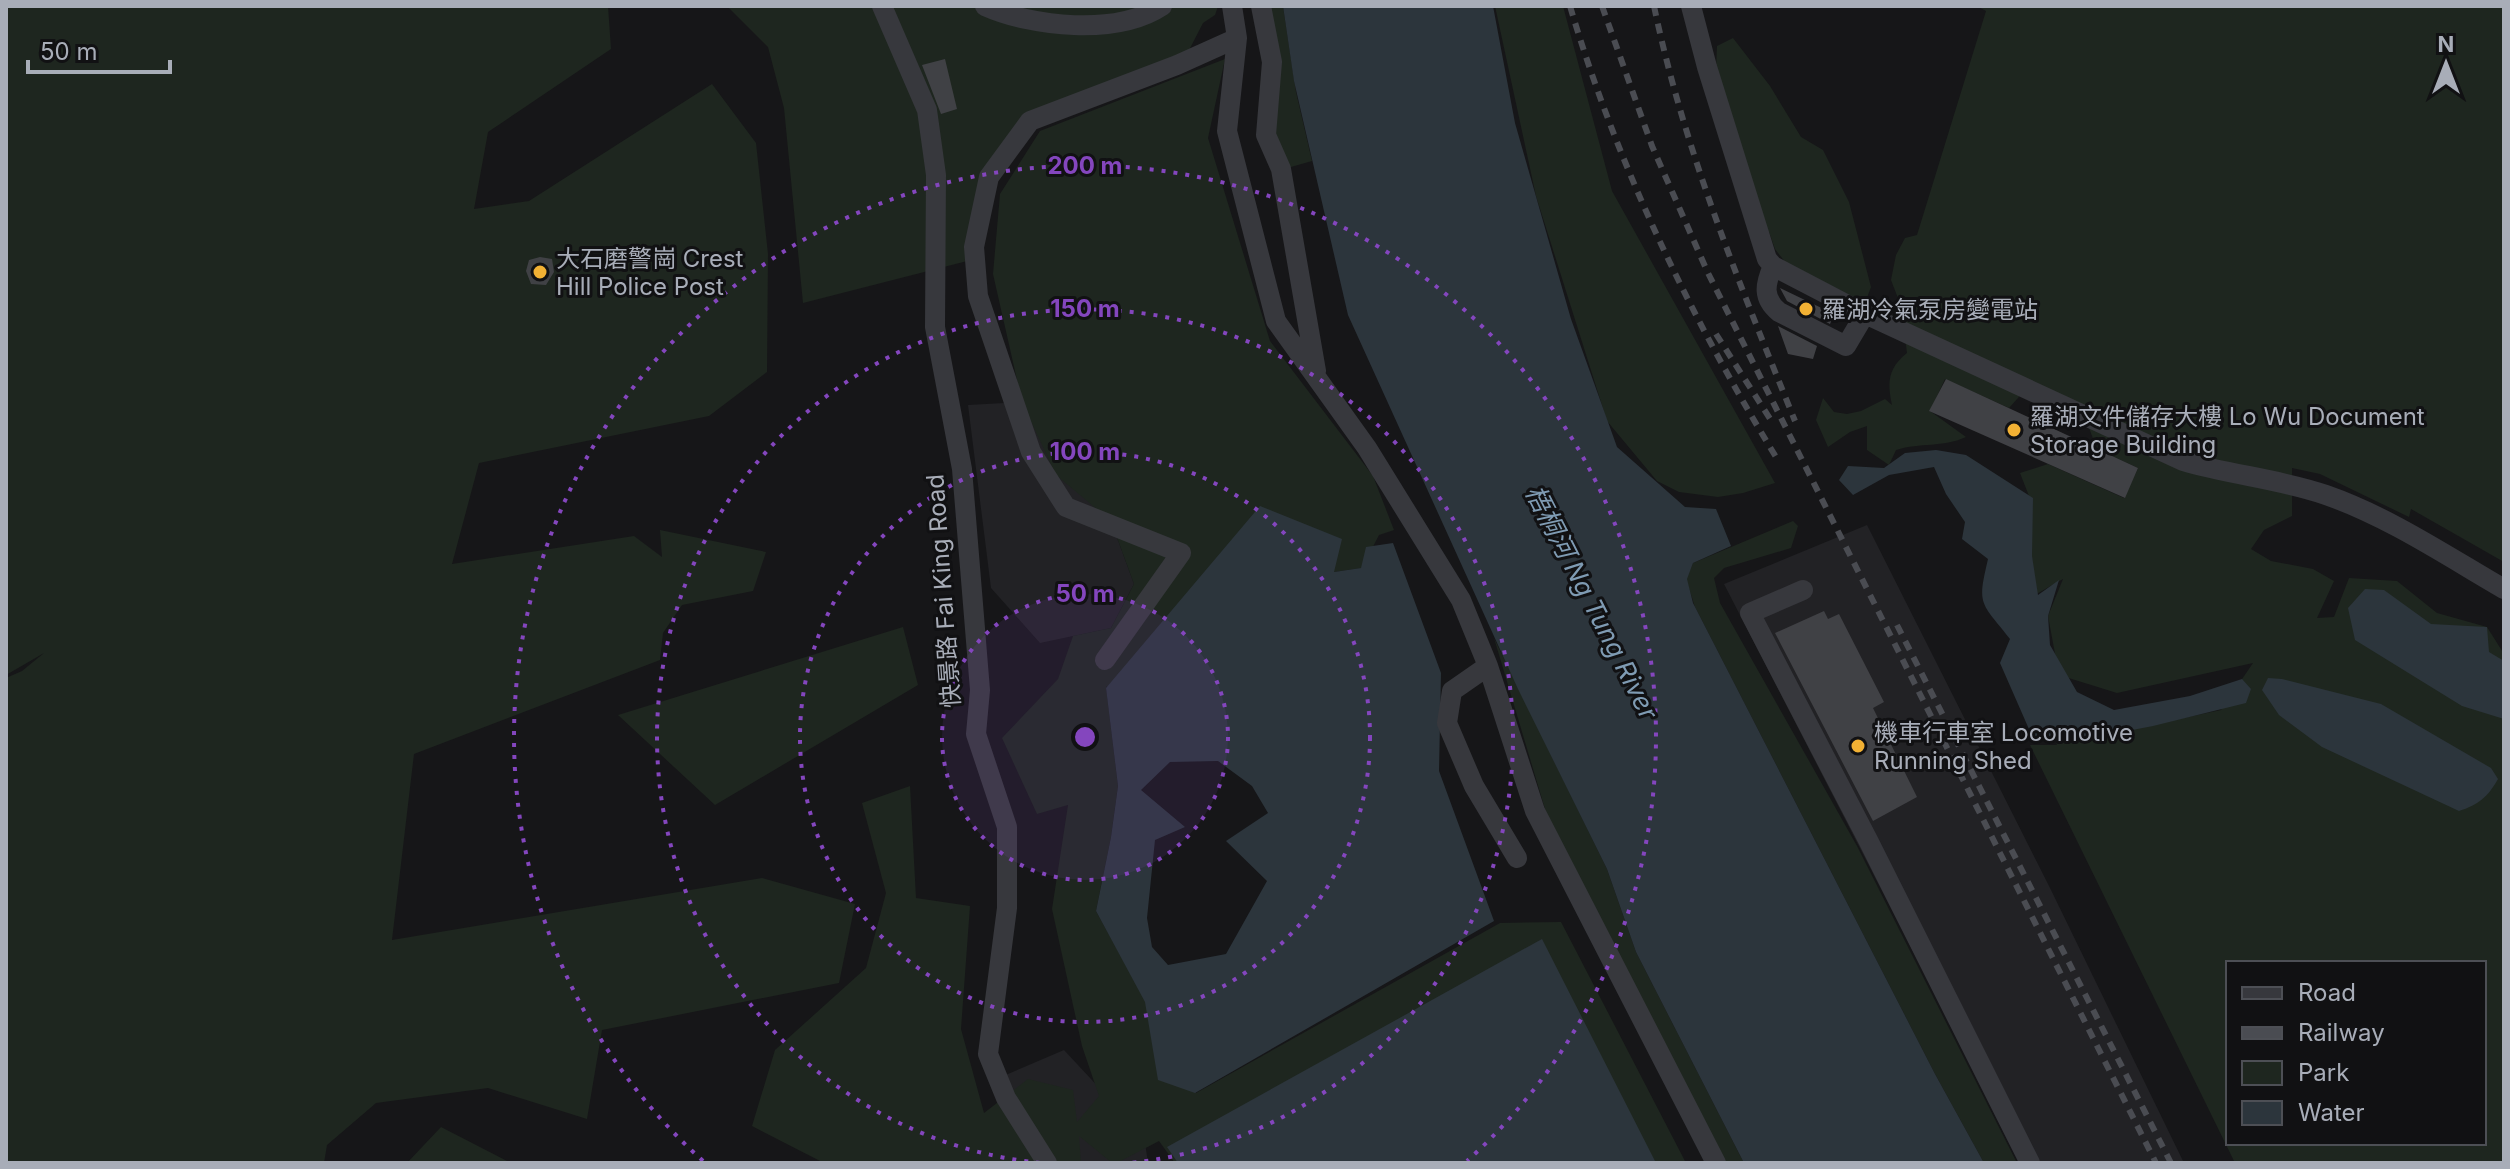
<svg xmlns="http://www.w3.org/2000/svg" width="2510" height="1169" viewBox="0 0 2510 1169" font-family="Inter,'Noto Sans SC',sans-serif">
  <rect width="100%" height="100%" fill="#161618"/>
  <path fill="#222225" d="M1022,402l89,119 23,63 -23,44 -71,15 -49,-55 -23,-183z
    M1867,525l184,365 133,273h-162l-298,-579z
    M1064,1050l80,86 4,27h-115l-44,-81z"/>
  <path fill="#1e261f" fill-rule="evenodd" d="M6,6h602l3,43 -123,83 -14,77 55,-8 183,-117 44,59 12,111 -1,118 -58,44 -230,47 -27,101 182,-28 28,21 -2,-27 106,22 -13,39 -71,14 -19,28 -3,27 -246,94 -22,186 370,-62 93,26 -16,79 -237,47 -15,89 -99,-31 -112,15 -49,42 -3,18h-318v-485l16,-7 22,-18 -38,22z
    M727,6h491l-3,9 -12,8 -20,39 -158,65 -38,61 -12,71 -172,44 -19,-195 -16,-61z
    M1265,6h18l13,86 16,69 -28,8 -18,-34z
    M1495,6h68l49,185 163,292 -32,10 -25,4 -39,-5 -22,-11 -50,-60 -71,-225z
    M1977,6h527v556l-93,-53 -2,8 -89,-43 -28,-6v48l-28,14 -13,19 20,12 42,8 21,12 -17,37 17,-1 15,-39 48,3 40,32 50,14 17,27v509h-269l-205,-418h27l-25,-50 95,35 94,-20 32,-47 -136,30 -58,-18 -11,-59 15,-37 -30,17 -4,-100 -9,-23 28,-9 76,34 14,-30 -41,-19 -11,-29 -60,-31 -17,19 -64,-29 -15,32 36,26c-24,11 -45,5 -70,13l-7,15 -22,-15v-24l-17,6 -22,15 -12,-27 7,-22 11,14 13,2 14,-3 24,-12 7,6c-5,-23 -4,-37 15,-52l-6,-47 -10,-26 5,-25 9,-17 12,-3 69,-224zM2228,963h256v180h-256z
    M1733,38l37,48 31,51 22,13 26,52 22,85 -6,16 -80,-41 -10,-13 -6,-17h-14l-40,-138 2,-48z
    M1225,59l-17,79 62,203 103,135 21,54 -15,5 -17,33 -28,4 -228,115 12,99 -7,51 -15,74 100,182 304,-170 61,-1 125,241h-511l-16,-22 -42,22h-5l-33,-27 2,27h-257l-72,-37 23,-76 91,-82 20,-75 -24,-90 48,-17 6,112 54,8 -9,123 23,84 44,-34 45,11 4,32 22,-26 -17,-50 -30,-137 16,-104 -31,9 -35,-76 56,-59 15,-43 38,-8 23,-44 -23,-63 -55,-46 -34,-73 -29,-128 7,-80 40,-63z
    M1793,521l5,5 -7,22 -67,20 -10,10 6,25 137,243 160,317h-33l-49,-89 -240,-467 -9,-28 7,-16z
    M903,627l15,58 -203,120 -97,-90z
    M1494,638l113,231 29,83 108,211h-31l-101,-203 -67,-151z
    M441,1127l70,36h-104z"/>
  <path fill="#2c353c" fill-rule="evenodd" d="M1283,6h210l22,117 56,196 46,128 68,60 31,2 15,37 -38,17 -6,16 6,24 242,471 49,89h-240l-108,-211 -29,-83 -89,-180 -170,-374 -54,-234z
    M1936,450l30,5 67,43 -1,58 6,39 21,-15 -11,36 2,29 27,47 37,18 76,-14 52,-17 9,10 -5,14 -93,23 -78,15 -43,-5 -32,-73 10,-24c-30,-38 -33,-33 -22,-80l-26,-20 3,-17 -19,-28 -12,-27 -45,8 -36,20 -14,-15 9,-14 36,2 21,-15z
    M1260,506l82,33 -8,33 27,-4 5,-21 27,-4 48,130 -2,98 55,150 -299,172 -37,-13 -13,-78 -49,-91 15,-74 7,-51 -12,-98zM1218,761l34,25 16,27 -42,28 41,40 -41,73 -58,11 -16,-18 -5,-29 8,-78 30,-13 -44,-37 29,-28z
    M2365,589l19,1 47,34 56,3 2,25 15,9v58l-42,-13 -107,-66 -7,-32z
    M2268,678l14,1 99,25 110,64 7,11c-10,18 -20,26 -39,32l-137,-64 -43,-32 -17,-25z
    M1542,939l114,224h-478l-11,-16z"/>
  <path fill="#404145" d="M945,59l12,50 -16,5 -19,-49z
    M540,257l12,2 2,13 -8,13 -15,-1 -5,-13 3,-11z
    M1780,288l54,26 -4,10 -43,-23z
    M1778,326l39,20 -4,13 -25,-5z
    M1946,379l192,89 -13,30 -196,-87z
    M1824,611l4,8 11,-5 45,88 -11,6 44,89 -44,24 -98,-188z"/>
  <g fill="none" stroke-linecap="round" stroke-linejoin="round">
    <path stroke="#37383d" stroke-width="20" d="M882,6l45,104 9,65 -1,152 27,142 18,221 -4,44 31,93v81l-19,146 18,44 41,65
      M985,6c47,21 132,30 177,0
      M1232,6l5,32 -10,93 49,190 91,127 94,152 27,66 -36,25 -5,32 27,63 43,72
      M1261,6l11,56 -6,73 15,34 35,202
      M1691,6l16,61 60,192 6,7 92,48 318,147c47,14 97,18 143,34 63,22 121,61 178,94
      M1773,266c-8,18 -11,32 6,46l67,34 19,-32
      M1803,590l-53,23 119,229 161,321
      M1105,660l76,-107 -115,-46 -35,-55 -53,-156 -4,-49 15,-70 41,-56 147,-56 60,-27
      M1488,666l47,145 181,352"/>
    <path stroke="#4a4c52" stroke-width="6" stroke-dasharray="10 8" stroke-linecap="butt" d="M1570,6c47,159 120,310 206,451
      M1602,6l50,140 56,127 448,890
      M1654,6c30,144 86,279 141,415
      M1716,334l58,91
      M1897,625l274,538"/>
  </g>
  <circle cx="1085" cy="737" r="143" fill="#8446be" fill-opacity=".12"/>
  <g fill="none" stroke="#8446be" stroke-width="4" stroke-dasharray="4 8">
    <circle cx="1085" cy="737" r="143"/>
    <circle cx="1085" cy="737" r="285"/>
    <path d="M1040 1163A428 428 0 1 1 1130 1163"/>
    <path d="M703 1161A571 571 0 1 1 1467 1161"/>
  </g>
  <g fill="#f2b134" stroke="#111113" stroke-width="3">
    <circle cx="540" cy="272" r="8"/>
    <circle cx="1806" cy="309" r="8"/>
    <circle cx="2014" cy="430" r="8"/>
    <circle cx="1858" cy="746" r="8"/>
  </g>
  <g text-anchor="middle" dominant-baseline="central" stroke-width="6" stroke-linejoin="round" paint-order="stroke">
    <g font-size="24" fill="#a8adb8" stroke="#111113" text-anchor="start">
      <text x="556" y="258">大石磨警崗 Crest<tspan x="556" dy="28">Hill Police Post</tspan></text>
      <text x="1822" y="309">羅湖冷氣泵房變電站</text>
      <text x="2030" y="416">羅湖文件儲存大樓 Lo Wu Document<tspan x="2030" dy="28">Storage Building</tspan></text>
      <text x="1874" y="732">機車行車室 Locomotive<tspan x="1874" dy="28">Running Shed</tspan></text>
    </g>
    <g font-size="24" fill="#a8adb8" stroke="#111113">
      <text transform="translate(943 591) rotate(-94)">快景路 Fai King Road</text>
    </g>
    <g font-size="26" font-style="italic" fill="#7f9bb3" stroke="#111113">
      <text transform="translate(1592 602) rotate(63)">梧桐河 Ng Tung River</text>
    </g>
  </g>
  <circle cx="1085" cy="737" r="12" fill="#8446be" stroke="#111113" stroke-width="4"/>
  <g font-size="24" text-anchor="middle" font-weight="bold" fill="#8446be" stroke="#111113" stroke-width="6" stroke-linejoin="round" paint-order="stroke">
    <text x="1085" y="174">200 m</text>
    <text x="1085" y="317">150 m</text>
    <text x="1085" y="460">100 m</text>
    <text x="1085" y="602">50 m</text>
  </g>
  <rect width="2510" height="1169" fill="none" stroke="#a8adb8" stroke-width="16"/>
  <rect x="2226" y="961" width="260" height="184" fill="#111113" stroke="#4d4f55" stroke-width="2"/>
  <rect x="2242" y="987" width="40" height="12" fill="#37383d" stroke="#4d4f55" stroke-width="2"/>
  <text x="2298" y="1001" font-size="24" fill="#a8adb8">Road</text>
  <rect x="2242" y="1027" width="40" height="12" fill="#4a4c52" stroke="#4d4f55" stroke-width="2"/>
  <text x="2298" y="1041" font-size="24" fill="#a8adb8">Railway</text>
  <rect x="2242" y="1061" width="40" height="24" fill="#1e261f" stroke="#4d4f55" stroke-width="2"/>
  <text x="2298" y="1081" font-size="24" fill="#a8adb8">Park</text>
  <rect x="2242" y="1101" width="40" height="24" fill="#2c353c" stroke="#4d4f55" stroke-width="2"/>
  <text x="2298" y="1121" font-size="24" fill="#a8adb8">Water</text>
  <g transform="translate(2446 64)" stroke="#111113" stroke-width="6" paint-order="stroke">
  <path d="M0-6L14 30L0 20L-14 30Z" fill="#a8adb8"/>
  <text y="-12" font-size="22" font-weight="bold" text-anchor="middle" fill="#a8adb8">N</text>
  </g>
  <path d="M28 60v12h142v-12" fill="none" stroke="#a8adb8" stroke-width="4"/>
  <text x="40" y="60" font-size="24" fill="#a8adb8" stroke="#111113" stroke-width="6" paint-order="stroke">50 m</text>
</svg>
